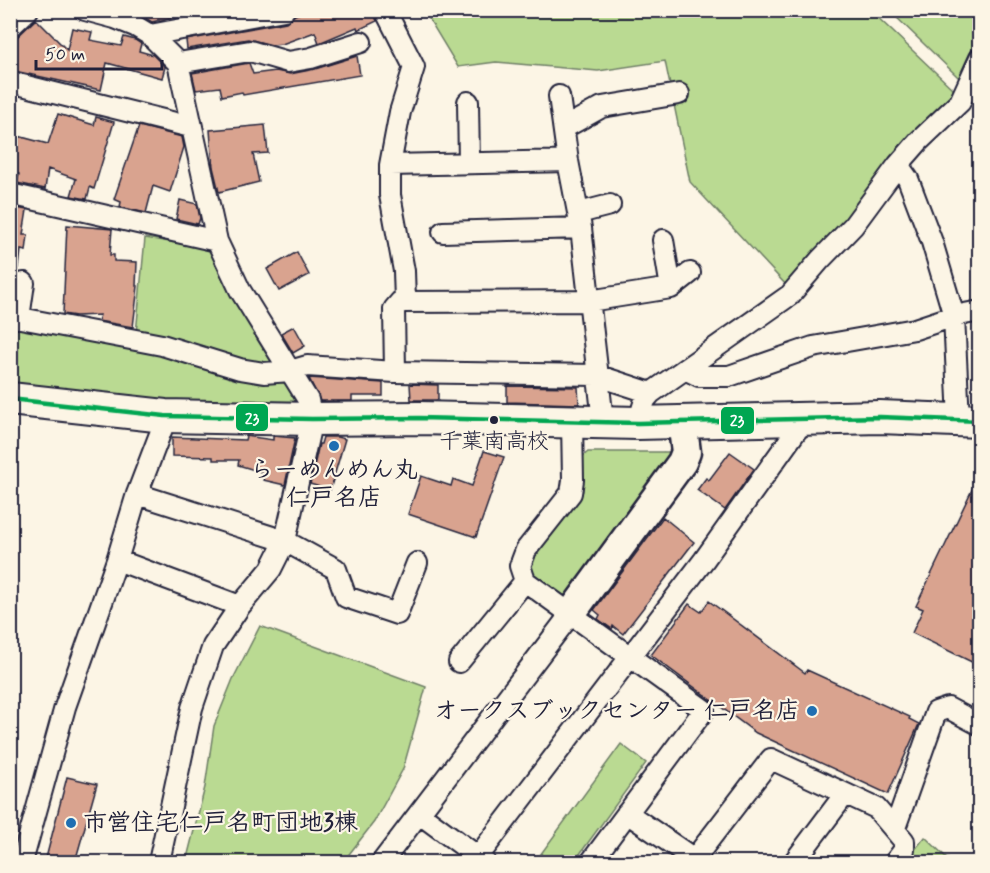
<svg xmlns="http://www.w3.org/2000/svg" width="990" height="873" viewBox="0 0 990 873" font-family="Mynerve,'Klee One',sans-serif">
  <rect width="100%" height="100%" fill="#fcf5e5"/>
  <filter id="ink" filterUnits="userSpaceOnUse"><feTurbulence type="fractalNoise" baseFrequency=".0167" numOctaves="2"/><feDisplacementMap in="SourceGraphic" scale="12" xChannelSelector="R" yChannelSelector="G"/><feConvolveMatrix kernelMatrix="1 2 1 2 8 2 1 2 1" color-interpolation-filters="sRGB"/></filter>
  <g filter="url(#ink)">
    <path fill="#bada92" stroke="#6e7e66" stroke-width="1.5" d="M426,11h445l82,78v12l-79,85 -86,101 -98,-105 -25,-121 -67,10 -102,-9 -38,5 -29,-48z
      M890,11h89v33l-12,31 -9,2z
      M145,238l69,11 66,116 -35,1 -40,-19 -40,-6 -29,-7z
      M11,322l282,59 7,28 -123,-6 -166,-21z
      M588,452h86l-100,140 -13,4 -29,-23v-12l51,-70 -1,-34z
      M260,626l166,61 -23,82 -29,53 -31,40h-157l19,-75 9,-61 19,-47z
      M621,744l25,19 -72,99h-39z
      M925,837l24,23 -2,2h-42z"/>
    <path fill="#d9a38f" stroke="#22223b" stroke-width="1.5" d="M142,10h74l-33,7v-2l-31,7 -6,-4z
      M309,10h63l5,11 -19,9 -1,-3 -38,16 -4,-11 -33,12 -10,1 -24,-6 -61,10 -1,-9 100,-18 9,-7z
      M36,19l31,31 5,-22 20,4 -2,8 31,6 3,-9 11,3 6,4 -2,7 14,4 12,12 -3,11 -55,-15 -6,27 -91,-20v-31l8,-3z
      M357,56l3,19 -117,20 -1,-3 -20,4 -2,-9 -24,3 -4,-17 57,-10 4,11 23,-3 14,3 25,-5z
      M58,114l36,11 2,-8 18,5 -20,67 -4,-2 -3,12 -16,-3 5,-17 -28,-10 -3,20 -28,-6 2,-9 -9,-2v-26l4,-11 34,9z
      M265,125l3,28 -15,1 6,28 -40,10 -6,-25 -3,-37z
      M139,126l43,11 2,10 -14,45 -17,-6 -7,27 -26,-6 1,-5 -7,-3z
      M180,200l17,4 3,14 -2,6 -22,-5z
      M11,207l16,3 -4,25h5l-2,16 -5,-1 -2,18 -9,-1z
      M67,225l45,4 -2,26h4v6l23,1 -1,24h2l-5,41 -35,-6 2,-6 -24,1 -13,-2z
      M297,252l12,23 -30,16 -12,-22z
      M294,326l11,20 -12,7 -12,-20z
      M309,378l74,5v13h-31v5h-32z
      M410,384l28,1v15h-27z
      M507,386l71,1 1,17 -72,-2z
      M246,436l27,4v-4l22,2 -10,47 -22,-5 2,-7 -27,-8 1,-5h-26v-3l-41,-1v-19l73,3z
      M323,437h14l8,2 -15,51 -20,-6 9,-40h2z
      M484,451l20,6 -28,80 -68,-23 13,-38 30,10 2,-7 19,7z
      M730,452l24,17 -29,41 -28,-20 9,-12 3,2z
      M980,473v193l-68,-33 11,-24 -7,-3z
      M663,517l31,25 -71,92 -10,-8 -1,3 -14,-10 2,-4 -6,-5z
      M709,601l96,72 2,-3 103,47 -1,2 10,5 -31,70 -132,-61 -105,-78 38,-51 12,8z
      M67,777l30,7 -22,78h-30z"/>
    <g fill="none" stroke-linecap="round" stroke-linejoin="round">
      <defs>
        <path id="street" d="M85,10l30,8 20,8 15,9 28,28 39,178 23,49 68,110 4,19 -27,122 -14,28 -31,37 -27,40 -21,62 -33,154
          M385,10l29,57 -14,45 -10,53v30l14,76 1,30
          M10,27l18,-17
          M150,35l134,-25
          M178,63l72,-12 38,11 23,-4 50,-16
          M10,82l181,45
          M559,96l9,65 13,67 22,193
          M468,102l1,60
          M564,128l38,-21 77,-13
          M390,165l178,-4
          M898,165l10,14 24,63 22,74 5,104
          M10,194l207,47
          M579,213l31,-8
          M443,232l138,-4
          M663,240l8,48
          M10,316l152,29 78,24 24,4 26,-2 17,-5 88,6 201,3 55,18
          M19,318l5,-35
          M687,370l12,6h30l84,-29 102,-18 39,-13 26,-5
          M395,372l-1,-63 6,-7 189,-1 82,-13 19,-15
          M572,421l1,59 -2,13 -45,57 -6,16 5,15 179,129 -113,152
          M638,423l7,-23 6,-7 139,-98 30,-35 33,-34 45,-61 21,-24 41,-39 20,-44
          M137,494l148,47 51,28 10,28 51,17 20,-51
          M117,560l123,46
          M459,662l66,-81
          M627,813l67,46
          M420,814l65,48
          M895,828l41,-116 12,-4 32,17
          M22,862l43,-155 52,-147 20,-66 26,-68 2,-10
          M382,862l188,-247
          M474,862l230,-302 92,-129 13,-14
          M692,862l79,-103 105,49 28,33v9l-9,12
          M794,862l51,-68"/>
        <path id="secondary" d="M570,615l112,-153 4,-10 -4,-31"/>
        <path id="primary" d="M10,399l155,17 147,3 107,-1 219,5 242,-6 100,4"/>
      </defs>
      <use href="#street" stroke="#22223b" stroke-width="24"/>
      <use href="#secondary" stroke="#22223b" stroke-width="33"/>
      <use href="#primary" stroke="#22223b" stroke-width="36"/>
      <use href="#street" stroke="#fcf5e5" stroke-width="20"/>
      <use href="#secondary" stroke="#fcf5e5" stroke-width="28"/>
      <use href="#primary" stroke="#fcf5e5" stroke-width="32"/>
      <defs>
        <path id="bus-1" d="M10,399l155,17 147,3 107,-1 219,5 242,-6 100,4"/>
      </defs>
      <use href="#bus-1" stroke="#fcf5e5" stroke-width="9"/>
      <use href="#bus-1" stroke="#00a651" stroke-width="4.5"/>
    </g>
  </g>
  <circle fill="#22223b" stroke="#fcf5e5" stroke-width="2" cx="494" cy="420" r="5"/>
  <g fill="#1f6fb2" stroke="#fcf5e5" stroke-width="2">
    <circle cx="334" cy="446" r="6"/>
    <circle cx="812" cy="711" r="6"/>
    <circle cx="71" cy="823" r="6"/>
  </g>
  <g text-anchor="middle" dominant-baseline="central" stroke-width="4.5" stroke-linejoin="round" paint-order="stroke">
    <g font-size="22" fill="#22223b" stroke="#fcf5e5">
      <text x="494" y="442">千葉南高校</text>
    </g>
    <g font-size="24" font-weight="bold" fill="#22223b" stroke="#fcf5e5">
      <text x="334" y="470">らーめんめん丸<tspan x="334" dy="28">仁戸名店</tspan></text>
      <text x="800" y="711" text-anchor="end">オークスブックセンター 仁戸名店</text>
      <text x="83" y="823" text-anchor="start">市営住宅仁戸名町団地3棟</text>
    </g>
  </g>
  <g stroke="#fcf5e5" stroke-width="2">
    <rect x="235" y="403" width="34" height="29" rx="6" fill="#00a651"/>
    <rect x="720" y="406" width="35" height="29" rx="6" fill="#00a651"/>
  </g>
  <g font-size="16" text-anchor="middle" font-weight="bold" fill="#fff">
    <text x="252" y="424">23</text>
    <text x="737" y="426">23</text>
  </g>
  <rect width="990" height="873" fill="none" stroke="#fcf5e5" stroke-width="36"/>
  <rect x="18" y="18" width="954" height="837" fill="none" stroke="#22223b" stroke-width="2" filter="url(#ink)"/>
  <path d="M36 60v9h126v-9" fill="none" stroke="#22223b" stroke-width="3"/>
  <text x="45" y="60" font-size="18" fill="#22223b" stroke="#fcf5e5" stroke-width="4.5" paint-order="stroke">50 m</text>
</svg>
